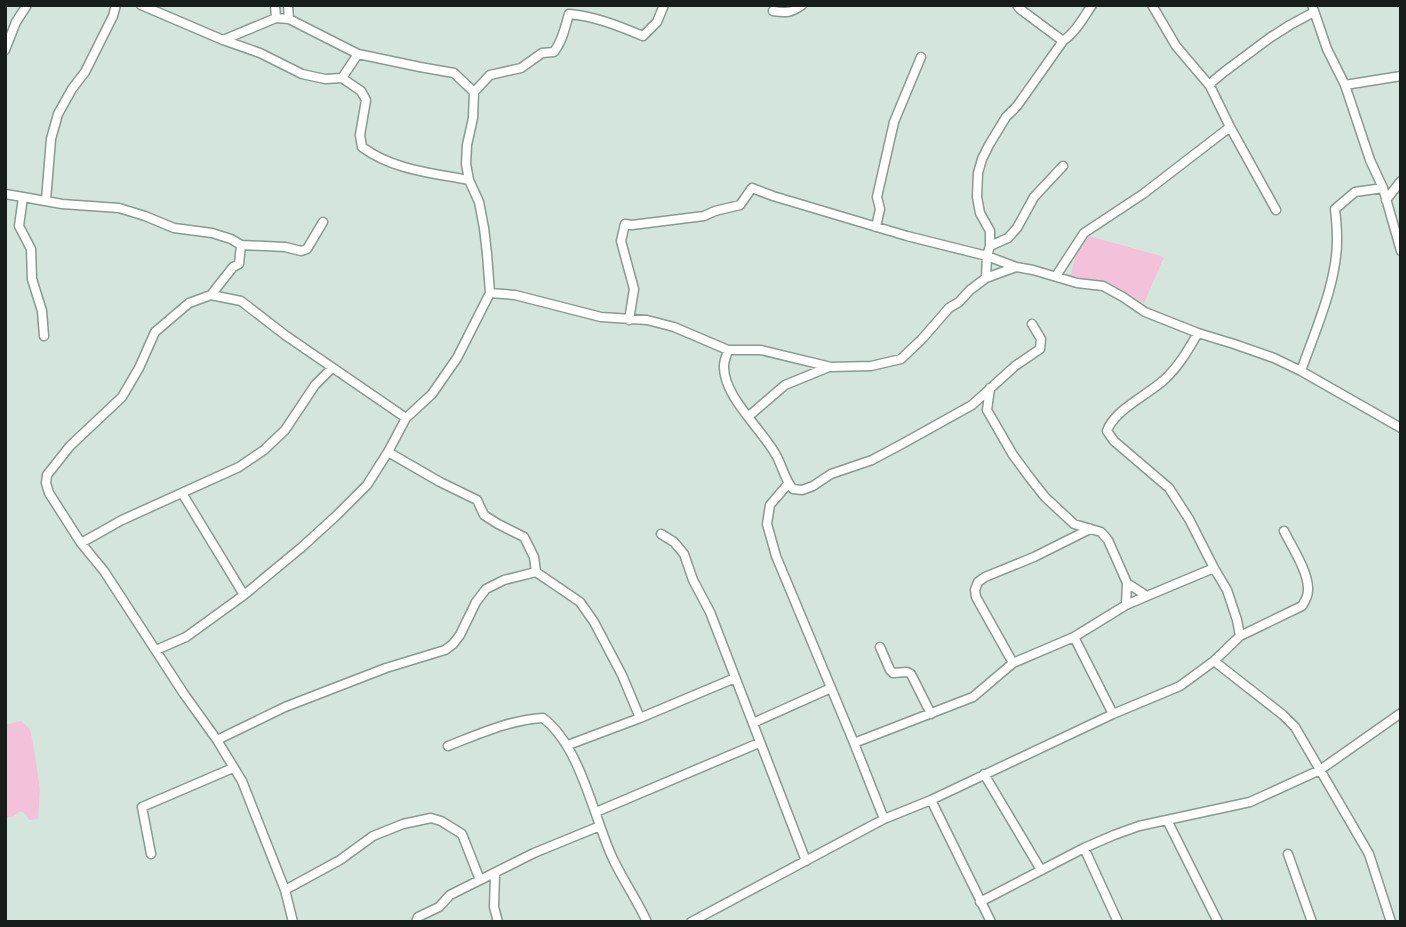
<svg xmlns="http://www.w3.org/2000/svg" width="1406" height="927" viewBox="0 0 1406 927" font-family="'Times New Roman',serif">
  <rect width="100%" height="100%" fill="#d3e5dc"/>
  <path fill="#f4c1da" d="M1089,236l75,21 -20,46 -37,-21 -37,-5 6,-22z
    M21,721l9,8 4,20 6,41 -2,29 -9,1 -3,-6 -6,-3 -8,6 -7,1v-92l3,-2z"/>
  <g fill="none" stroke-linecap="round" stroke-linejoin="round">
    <defs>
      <path id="minor" d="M141,5l82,35 37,13 42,21 23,5 17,-1 19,13 5,9 -6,35 2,12c31,23 70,26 107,33
        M288,5l1,14
        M1017,5l3,4 43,32
        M1152,5l24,41 34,40
        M1312,5l15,44 18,36 25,75 13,28 18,63
        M773,11c12,2 19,2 29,-6
        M276,18l13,1 69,35 62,13 34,6 20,19
        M223,40l53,-22 -1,-13
        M5,50l11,-28 11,-17
        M342,78l16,-24
        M1345,85l56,-9
        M5,194l18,3
        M46,200l5,-61 7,-25 14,-25 13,-17 28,-56 3,-11
        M1386,200l15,-19
        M1276,210l-46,-83 -20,-41 2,-4 12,-10 47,-35 19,-12 24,-13
        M876,227l4,-18 -3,-12 17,-75 27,-65
        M241,245l44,2 16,4 6,-2 16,-27
        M990,246l18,-8 9,-10 17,-31 29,-31
        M1056,276l28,-43 59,-39 87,-67
        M986,278l1,-22 3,-10v-15l-10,-18 -3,-16 1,-24 4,-14 7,-14 17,-28 11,-11 46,-65c13,-9 20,-23 29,-36
        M490,293l25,2 86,22 46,3 27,7 54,23c-1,5 -4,10 -4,16 -1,30 37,62 52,89 6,10 9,26 17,34l9,1 11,-4 18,-12 41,-14 30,-16 70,-39 43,-39 25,-17 1,-10 -9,-15
        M629,320l5,-31 -13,-48 4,-17 7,1 72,-9 11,-5 25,-6 12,-17 21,8 134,40 80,20 29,11
        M1198,333c-10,17 -19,33 -33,46 -17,16 -51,31 -58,52l7,10 55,47 20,31 25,49 13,22 10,30 3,16
        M44,336l-2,-25 -10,-32 -1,-30 -12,-23 4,-29 39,7 57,4 26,8 29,12 38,5 19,6 10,6 -2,19 -6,3 -22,28
        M728,350h33l70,17 40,-1 30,-7 21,-20 27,-31 10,-6 11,-12 16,-12 30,-11 17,3 44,13 26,3 20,11 22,15 53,21 36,11 40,14 27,13 100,57
        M1301,371c14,-40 37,-90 36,-134 0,-9 -1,-19 -2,-28l20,-17 28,-4
        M990,388l-3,22 26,45 17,23 15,19 29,27 27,8 7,8 19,43 -1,22
        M749,416l36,-31 44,-18
        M388,452l52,30 37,18 7,15 14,9 26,13 10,20 2,15
        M788,484l-18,21 -3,19 9,32 78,187 30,76
        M182,493l62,102
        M661,534l13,8 10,12 9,26 17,32 96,249
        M81,543l41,-23 117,-53 25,-17 21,-20 30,-45 17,-17
        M1127,583l20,13
        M1074,637l39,77
        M880,647l10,23 3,3 14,-1 4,2 20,40
        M156,650l30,-13 58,-42 58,-48 35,-32 30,-30 21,-33 18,-34 26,-24 25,-36 33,-65 -3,-39 -3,-26 -5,-26 -10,-22 -3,-16 1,-19 6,-27 1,-26 16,-17 31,-7 21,-15 12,-1c9,-12 11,-25 15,-38 25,2 50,12 74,22l14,-14 7,-17
        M1214,661l69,54 12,12 74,127 22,68
        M1013,663l-37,-66 -1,-7 3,-8 7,-5 49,-20 56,-28
        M753,723l78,-35
        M217,740l68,-33 101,-39 59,-18 8,-6 7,-9 16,-33 10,-13 18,-9 32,-8 44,30 14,20 28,53 18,43
        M854,743l119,-46 40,-34 61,-26 52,-32 21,-9 67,-28
        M568,745l72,-27 95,-40
        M448,746c31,-12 61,-26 95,-28 38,29 50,98 70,141 10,21 24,41 34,63
        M984,774l57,96
        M931,800l60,122
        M596,812l163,-69
        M1167,820l51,102
        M1084,848l34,74
        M151,854l-9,-47 91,-39
        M1288,854l24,68
        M495,874l-1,33 4,15
        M285,890l55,-30 33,-24 30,-12 28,-6 10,3 21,13 18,46
        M980,902l104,-54 30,-13 25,-9 111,-24 70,-32 81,-57
        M293,922l-8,-32 -43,-109 -25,-41 -33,-46 -80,-123 -23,-28 -32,-50 -3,-10 1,-8 23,-29 52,-49 17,-29 16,-36 34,-29 22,-8 30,6 44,34 121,83
        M416,922l2,-5 21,-10 11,-12 84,-42 66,-27
        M691,922l193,-103 47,-19 182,-86 67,-28 34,-25 26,-25 62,-30c3,-5 6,-9 6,-16 1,-17 -16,-43 -24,-59"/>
    </defs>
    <use href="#minor" stroke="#899a91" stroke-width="11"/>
    <use href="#minor" stroke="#fff" stroke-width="8"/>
  </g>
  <rect width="1406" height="927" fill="none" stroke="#171d1a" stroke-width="14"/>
</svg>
